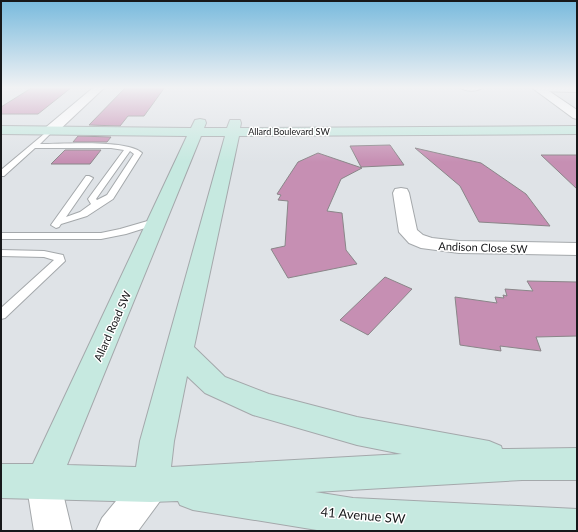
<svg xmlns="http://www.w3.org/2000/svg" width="578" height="532" viewBox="0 0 578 532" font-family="Lato,sans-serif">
  <rect width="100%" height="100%" fill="#dfe3e7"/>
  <path fill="#c68fb3" stroke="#8a8689" d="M33,87h39l-34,27h-37v-7z
    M126,87h39l-21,29h-16l-8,10 -31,-1z
    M78,136l33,1 -4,5h-34z
    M390,145l14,20 -43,2 -11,-21z
    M415,148l66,15 45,31 24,32 -71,-4 -19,-36z
    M65,150h36l-11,14h-39z
    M318,153l44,15 -21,11 -14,32 15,2 4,37 11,14 -69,14 -17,-29 14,-3 3,-45 -10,-1 3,-5 -4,-1 21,-32z
    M541,155h36v34z
    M385,277l27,12 -44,46 -28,-15z
    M527,281l50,1v54l-41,1 5,14 -41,-5 1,5 -41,-6 -5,-48 42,6 -2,-6 9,1 -1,-3 4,1 -2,-7 28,2z"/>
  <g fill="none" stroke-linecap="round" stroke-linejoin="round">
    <defs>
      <path id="lane" d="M540,88h37v4l-39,-1 -1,-1z
        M50,129l3,2 -13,13c21,0 88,-5 102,9l-29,46 -26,17 -26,8 -2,3 -3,1 -5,-3 35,-49h3l4,2 -27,39 14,-5 11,-8 -3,-5 36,-49 -13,-2h-76l-31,28h-3v-6zM130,151l4,3 -27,41 -10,5 -1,-1z
        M158,218l5,3 -2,2 -35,11 -25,5h-100v-6h100l19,-4z
        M1,250l43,1 19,4 2,6 -60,57 -4,1v-11l53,-48 -10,-3 -43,-1z"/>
      <path id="street" d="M94,87h11l-50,47h-10l-1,-3 1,-3z
        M460,87h23c-5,5 -18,5 -23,0z
        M531,87h12l34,23v9l-4,-1z
        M401,188l6,1 2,4 8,37 6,5 9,3 27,3 118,2v12l-118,-2 -38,-5 -12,-5 -10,-11 -6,-39 2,-4z
        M43,465l12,5 5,11 12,50h-38l-8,-50 5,-11z
        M151,469l12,4 5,12 -5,12 -25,34h-42l6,-13 37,-45z"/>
      <path id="secondary" d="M200,119l5,1 1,3 -2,5h23l3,-8h10l1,3 -1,5 337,-2v8l-338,2 -45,211 31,30 44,17 88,23 132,24 12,5 1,3 75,-1v32h-55l-207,12 38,6 224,11v22h-254l-130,-21 -13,-5 -2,-4 -27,1 -150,-4v-34h32l154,-328 -186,-2v-8l190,2 4,-8zM201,136h24l-85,305 -4,26 -69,-2zM187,376l18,17 48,22 104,30 45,9 -231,13 3,-26z"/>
    </defs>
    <use href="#lane" stroke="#a4a8ab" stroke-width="2"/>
    <use href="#street" stroke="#a4a8ab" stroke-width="2"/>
    <use href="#secondary" stroke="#a4a8ab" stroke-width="2"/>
    <use href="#lane" fill="#fff" fill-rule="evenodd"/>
    <use href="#street" fill="#fff" fill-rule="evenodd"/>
    <use href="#secondary" fill="#c6e9e0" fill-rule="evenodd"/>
  </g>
  <linearGradient id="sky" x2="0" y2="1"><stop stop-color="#78badd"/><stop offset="0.54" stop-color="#f1f2f4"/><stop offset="1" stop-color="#f1f2f4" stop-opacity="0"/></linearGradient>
  <rect width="578" height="162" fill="url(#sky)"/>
  <g text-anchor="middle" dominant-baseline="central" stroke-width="3" stroke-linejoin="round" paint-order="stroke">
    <g font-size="9" fill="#17181a" stroke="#fff">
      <text x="289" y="131">Allard Boulevard SW</text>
    </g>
    <g font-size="11" fill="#17181a" stroke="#fff">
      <text transform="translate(483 247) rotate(2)">Andison Close SW</text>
      <text transform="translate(112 326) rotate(-66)">Allard Road SW</text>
    </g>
    <g font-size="13" fill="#17181a" stroke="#fff">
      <text transform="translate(363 515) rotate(5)">41 Avenue SW</text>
    </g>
  </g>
  <rect width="578" height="532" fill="none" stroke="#17181a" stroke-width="4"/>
</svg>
